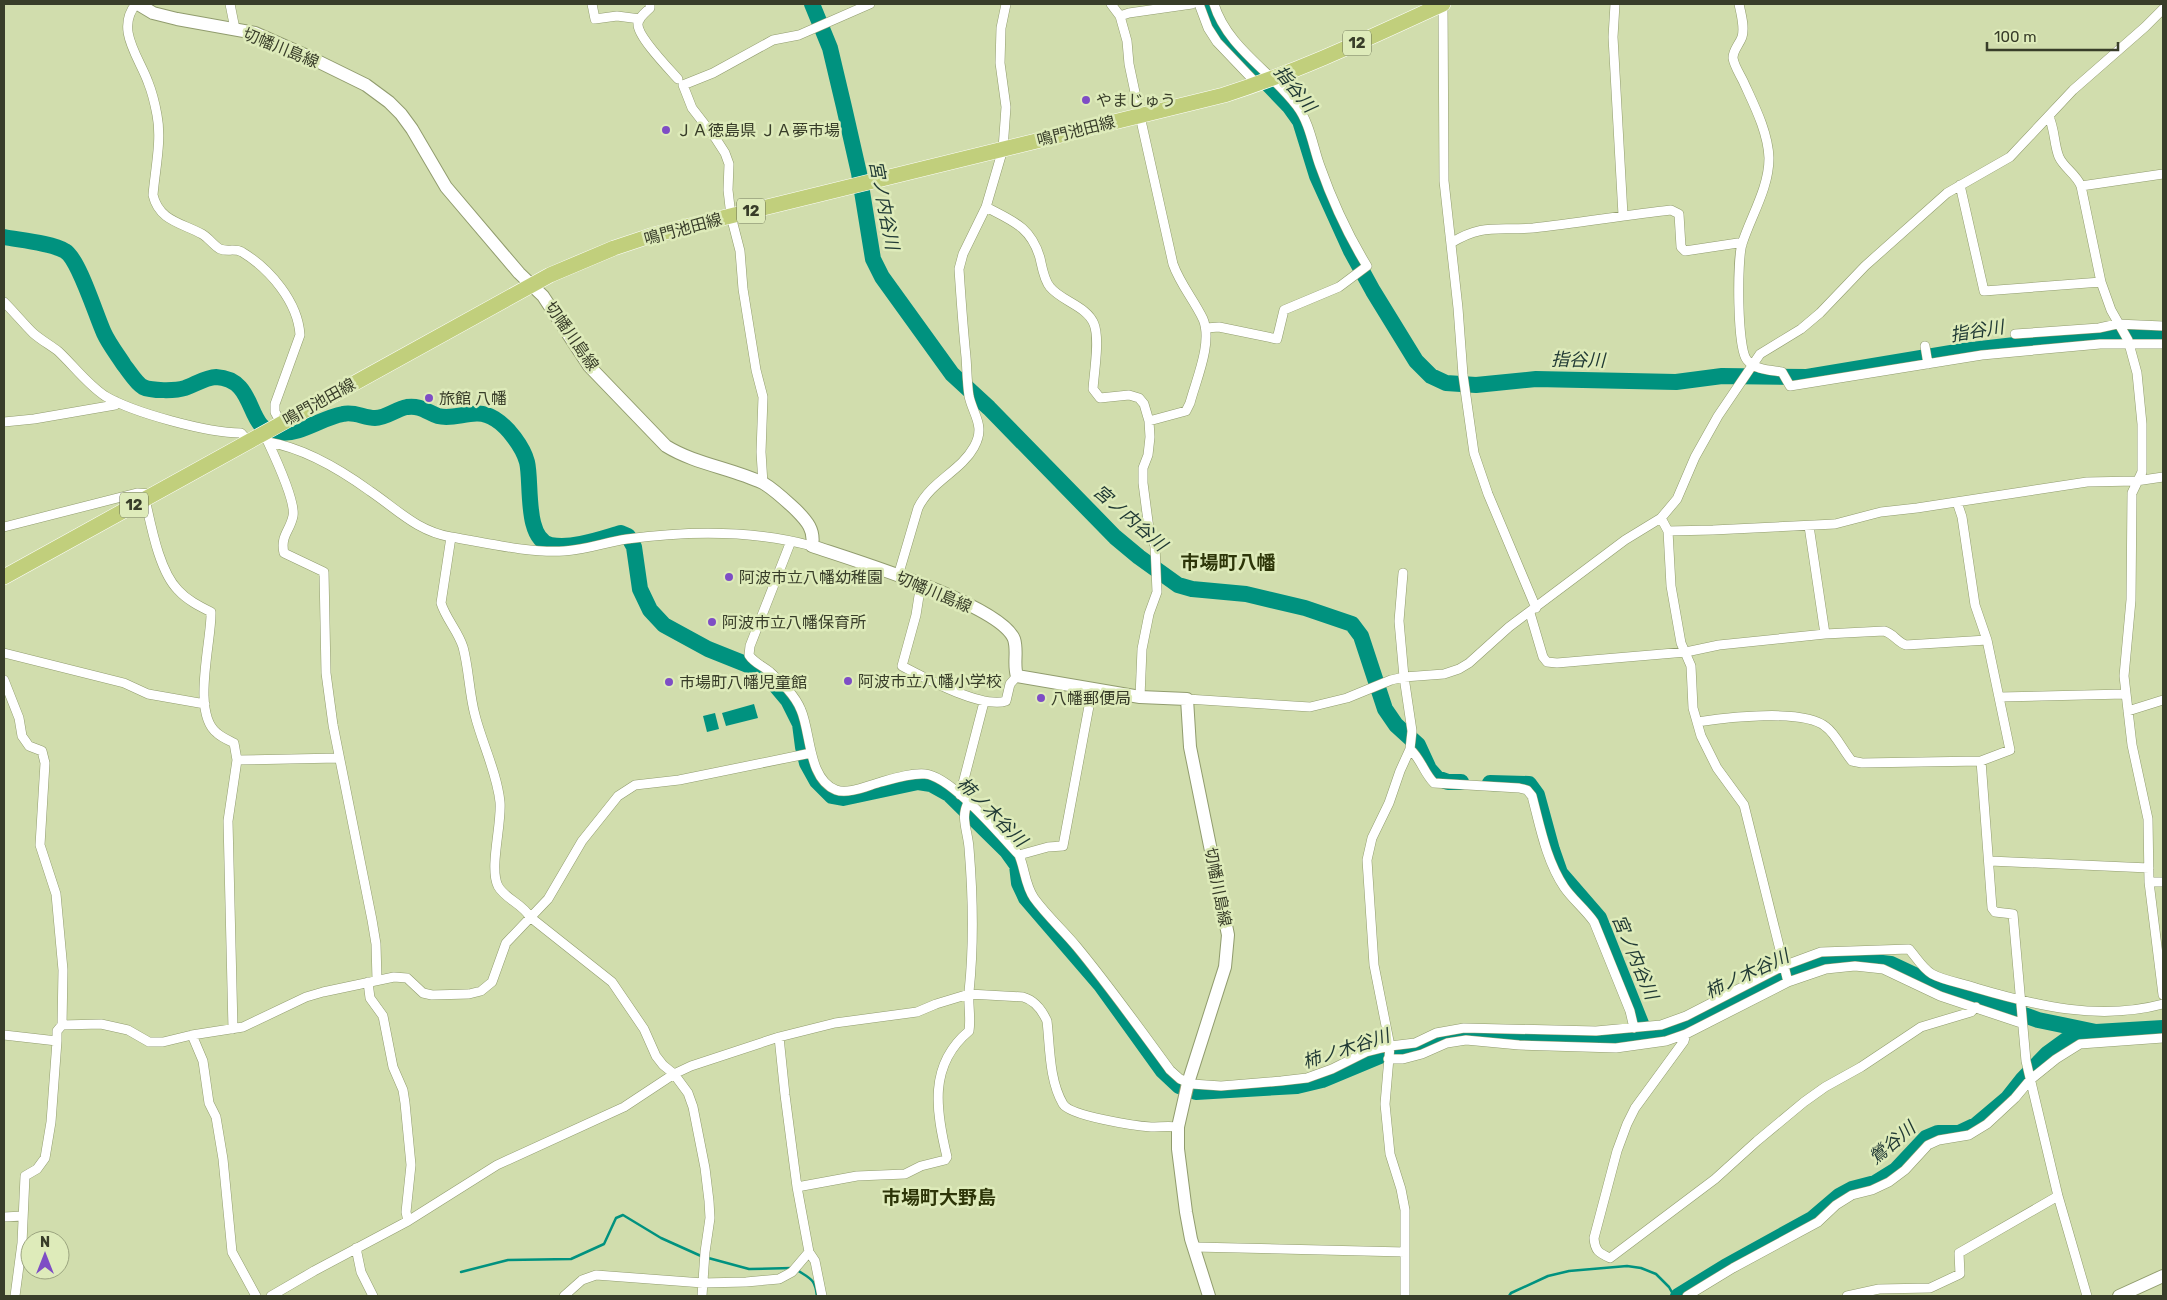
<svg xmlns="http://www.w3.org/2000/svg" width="2167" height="1300" viewBox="0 0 2167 1300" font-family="Rubik,'Noto Sans JP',sans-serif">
  <rect width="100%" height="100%" fill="#d1ddad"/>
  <path fill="#00927f" d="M754,704l4,14 -32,8 -4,-13z
    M715,713l4,16 -12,3 -4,-16z"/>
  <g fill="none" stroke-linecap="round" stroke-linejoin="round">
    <path stroke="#00927f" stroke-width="2.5" d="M797,1270c14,9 18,9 20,26
      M461,1272l47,-12 63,-1 33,-15 12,-26 7,-3 38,23 40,18 48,13 43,-1
      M1509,1296l2,-3 37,-17 21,-5 58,-5 14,2 15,6 13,13 5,9"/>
    <path stroke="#00927f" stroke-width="16" d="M812,4l18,44 14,59 15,66 14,86 9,18 70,97 37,34 126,129 24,20 39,28 14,4 54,5 59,14 47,16 9,12 24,73 11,16 22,20 11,24 8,9 11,4h13
      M1207,4l5,16 10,16 68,71 10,14 17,55 34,75 22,40 43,70 15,15 15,7 30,2 60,-6 140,3 46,-6 85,1 156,-26 69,-8 103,-8h28
      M4,237c15,3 48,6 61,14 14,8 31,65 39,82 5,11 13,21 20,32 5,6 12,18 19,22 8,4 33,4 42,1 9,-3 21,-11 31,-11 43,2 28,56 63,56 23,1 42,-15 64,-19 11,-3 21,4 32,4 11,0 21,-9 32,-11 13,-2 20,5 31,9 19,5 37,-10 57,3 13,8 28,28 32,43 5,20 -3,78 24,83 22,4 49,-6 70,-12l7,3 6,11 6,42 10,21 14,15 44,24 45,18 19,14 16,19 12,24 3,23 4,16 10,18 15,15 11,2 75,-16 13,2 18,10 58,57 10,14 2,18 7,15 75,87 62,86 16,15 17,6 101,-6 25,-6 60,-25 37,-6 25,-13 21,-3 71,5 78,1 59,-7 42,-20 56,-30 49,-19 36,-3 35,4 32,15 115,41 58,12 67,-4
      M1490,783l39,1 8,11 15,55 8,23 39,45 47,118
      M1678,1296l47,-29 87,-48 27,-23 13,-7 23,-6 21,-13 30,-32 12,-5h21l17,-8 32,-27 15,-19 24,-25 22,-16 20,-4"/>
    <defs>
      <path id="minor" d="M136,4c-21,25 3,53 12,78 4,10 7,22 9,33 5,25 -2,55 -4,80 6,26 29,28 49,39 7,4 11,11 18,15 7,3 15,-1 22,3 28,17 56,50 58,83l-25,69v8l6,11
        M230,4l5,25
        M592,4l3,15 22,-3 23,3
        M650,4v4c-4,4 -12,10 -12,16 -1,12 32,46 40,55
        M1111,4l9,12 7,25 2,23 11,52 33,148c7,20 21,36 30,55 10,23 -7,61 -13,84l-4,8 -37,10
        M1199,4l9,24 9,14 40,42
        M1443,4l1,177 14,127 5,67 11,78 14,41 48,114
        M1615,4l-2,33 10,178
        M1739,4c2,10 6,23 3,33 -3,8 -9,13 -9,21 1,8 8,18 11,25 10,22 24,49 25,75 0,30 -18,58 -27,86 -5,16 -5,105 5,116 8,10 23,10 35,12l8,14 192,-31 118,-11h63
        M1120,16l9,-3 63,-9
        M2049,117c6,13 5,28 10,40 5,11 17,17 22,29l20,96 10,28 17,30 9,33 5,51v48l-10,21 -1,107 -7,76 8,69 16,74 1,63 14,113
        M1960,185l24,106 117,-9
        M2081,186l82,-12
        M986,207c27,14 45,20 54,51 2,9 4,22 10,29 11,14 37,19 44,37 6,15 0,49 -1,65l7,9 29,-3 10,3 5,6 5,17 1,16 -2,18 -5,13v15l6,46 6,17 2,46 -8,22 -7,35 -2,48
        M1451,243c32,-20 47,-12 82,-15 46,-5 92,-13 138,-18l8,4 2,33 4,4 53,-8 4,2
        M4,302c10,10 19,21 29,31 8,7 17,12 25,18 16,15 29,33 47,45 29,17 103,37 136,37l7,8
        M1206,328l13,-1 58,12 7,-29 55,-23 28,-21c-19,-31 -35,-66 -47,-100 -7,-19 -10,-43 -23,-60 -26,-35 -70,-59 -83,-102
        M2015,334l84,-6 18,-4 46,2
        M1925,346l3,18
        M4,422l30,-3 81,-14v-4
        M262,433l6,9c36,6 73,28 102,49 28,19 47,40 81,46 37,6 76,16 113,14 22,-1 42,-9 63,-12 60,-8 126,-9 185,7
        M268,442c7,15 28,60 25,74 -3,15 -13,20 -9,37l40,19 2,101 7,52 39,195 4,24 1,36
        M763,484l-2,-32 2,-55 -7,-27 -13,-81 -3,-38 -9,-35 -3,-26 1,-26 -4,-11 -9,-14 -24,-31 -9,-23 30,-12 60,-33 26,-5 71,-31
        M145,499c6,26 14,72 33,91 9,10 21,16 33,22 1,28 -20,101 6,121 4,4 11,7 17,10l3,17 -9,61 5,208
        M1661,518l7,13 3,55 10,57 10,23 2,42 8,28 16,32 27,37 44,177
        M1809,526l16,108
        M4,527l133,-34 14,1
        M1668,531l45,-1 122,-6 46,-12 36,-4 170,-26 49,-1 27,-4
        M451,537l-10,66c5,16 17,28 22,44 6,22 6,46 12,68 7,28 22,58 25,87 2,22 -11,66 -2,84 7,13 25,18 32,31l82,65 32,47 12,27 7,9 11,9 14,19 5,14 12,61 4,33 1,17 -5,34 -3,44
        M791,541l-41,105 -1,9c5,8 14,11 21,17 11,10 25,23 31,38 10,23 7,69 35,80 12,5 33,-5 45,-8 14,-4 30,-9 44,-8 26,2 75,61 94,81 6,14 6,30 15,43 13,18 30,33 43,49 33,40 63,82 93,123l10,9 12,5 29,2 60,-5 26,-3 25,-9 34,-17 24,-6 25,-3 21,-10 28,-5 132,3 65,-6 25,-9 97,-50 38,-14 88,-3c7,8 14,20 23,25 13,7 30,9 44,14 61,18 124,33 187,16
        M1403,573l-4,48 5,56 8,54 -2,18 -10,22 -11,32 -17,35 -5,22 7,105 16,81 -5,58 5,50 11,35 4,21v86
        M898,576l20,-68c13,-27 43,-37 56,-61 12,-21 -1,-32 -5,-51 -2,-13 -2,-26 -3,-39 -3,-29 -5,-58 -7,-88l4,-15 23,-47 17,-58 3,-42 -6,-44 1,-35 5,-24
        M921,583l-5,32 -14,51c23,12 80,43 104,35l4,-17 7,-8
        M1530,613l13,44 4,5 10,1 129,-11 33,-7 106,-11 59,-3c9,2 13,11 22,14l81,-5
        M4,653l120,30 24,11 57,10
        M4,680l15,38 3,18 7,10 13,5 3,12 -5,82 16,49 7,76 -1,55 -5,6v10l-53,-6
        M2000,697l125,-3
        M1187,699l123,8 37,-9 44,-18 13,-3 40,-3 15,-5 10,-6 40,-36 116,-87 36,-22 16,-19 18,-42 23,-41 42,-62 41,-25 19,-16 45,-47 82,-73 63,-36 63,-67 72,-63 18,-18
        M2128,711l35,-11
        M1697,722c28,-4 107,-14 129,5 9,6 18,25 26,34l10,2 119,-2 29,-11 -23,-110 -12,-35 -13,-88 -5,-15
        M1410,749c11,10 14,24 24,34l85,5 8,2 5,6c8,30 14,64 32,91 8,12 21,22 30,35l36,89 4,17
        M237,760l102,-2
        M1981,761l11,147 3,4 18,2 13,147 32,135 29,100
        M960,795l24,-93
        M1019,855l29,-8 15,-1 29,-156
        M1990,861l159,7
        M2149,882h14
        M368,982l2,16 13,18 10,51 10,23 2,13 6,62 -5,47 2,9
        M62,1025l39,-1 27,6 21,12h14l29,-7 51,-8 63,-30 17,-5 71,-15 13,1 16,15 9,2 37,-1 12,-3 11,-9 14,-39 42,-44 34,-58 36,-45 17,-11 44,-5 132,-27
        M1686,1034l-2,7 -49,67 -8,16 -10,27 -23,87c1,13 5,15 16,20l105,-79 42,-38 47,-39 21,-15 36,-20 60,-40 50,-15 5,-5
        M192,1035l11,26 6,42 7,14 7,42 9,93 24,44
        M779,1037l6,58 12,92 12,65 6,9 7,35
        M1388,1059h15l19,-5 25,-11 19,-3 53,5 97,3 50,-7 20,-7 102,-52 38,-13 29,-3 28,3 57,27 81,27
        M797,1187l60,-11 48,-2 16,-8 24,-6 2,-3c-11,-46 -19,-92 22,-126 2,-13 -1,-26 0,-39 5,-47 4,-96 0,-144 -1,-16 -9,-31 -1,-45
        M4,1217l19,-1
        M1194,1247l211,5
        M356,1248l5,24 12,24
        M15,1296l7,-53 3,-67 12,-7 8,-11 6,-36 6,-81
        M271,1296l43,-25 94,-50 89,-56 127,-58 50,-33 17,-8 88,-29 56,-14 82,-11 19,-8 33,-10 54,3c11,3 19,13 24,24 3,26 2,59 16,83 7,12 73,22 88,23 9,0 18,-1 27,0
        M564,1296l18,-16 14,-5 107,8 43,-1 33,-3 13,-7 17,-20
        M1687,1296l46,-28 85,-46 18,-17 16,-10 20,-5 17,-8 16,-12 23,-25 11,-5 30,-5 18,-11 28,-26 15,-18 26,-21 24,-15 83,-6
        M1847,1296l32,-7 51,-1 30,-14 -1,-21 99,-57"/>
      <path id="secondary" d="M138,4l15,9 24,6 78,14 52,23 59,29 23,17 12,12 11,15 34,58 73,86 24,23 46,70 77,80c29,18 65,22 97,37 12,7 22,17 33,27 11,11 19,20 16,36 38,13 188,58 202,93 4,12 -1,25 3,37l123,21 47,2 3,48 38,188 -3,32 -37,116 -10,44v22l8,63 5,27 18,57
        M2119,1296l44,-20"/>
      <path id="primary" d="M4,577l546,-302 64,-27 39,-13 571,-140c76,-24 147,-58 219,-91"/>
    </defs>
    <use href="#minor" stroke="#919c6e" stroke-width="10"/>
    <use href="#secondary" stroke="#919c6e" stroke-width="14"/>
    <use href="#primary" stroke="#fff" stroke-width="16"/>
    <use href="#minor" stroke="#fff" stroke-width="9"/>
    <use href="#secondary" stroke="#fff" stroke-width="12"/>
    <use href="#primary" stroke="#c1cf7c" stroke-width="15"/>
  </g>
  <g fill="#7e4dc5" stroke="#deebba" stroke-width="2">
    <circle cx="1086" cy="100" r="5"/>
    <circle cx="666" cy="130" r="5"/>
    <circle cx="429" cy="398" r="5"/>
    <circle cx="729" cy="577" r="5"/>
    <circle cx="712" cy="622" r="5"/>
    <circle cx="848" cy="681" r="5"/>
    <circle cx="669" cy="682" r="5"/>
    <circle cx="1041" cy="698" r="5"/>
  </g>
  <g text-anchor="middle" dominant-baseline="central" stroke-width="5" stroke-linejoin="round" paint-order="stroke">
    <g fill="#deebba" stroke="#6a7154" stroke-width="1">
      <rect x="1343" y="30.5" width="28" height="25" rx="4"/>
      <rect x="737" y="198.5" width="28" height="25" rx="4"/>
      <rect x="120" y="492.5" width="28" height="25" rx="4"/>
    </g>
    <g font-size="15" font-weight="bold" fill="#383d29">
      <text x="1357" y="43">12</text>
      <text x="751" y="211">12</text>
      <text x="134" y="505">12</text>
    </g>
    <g font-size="16" fill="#383d29" stroke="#deebba">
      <text transform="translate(281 48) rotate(22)">切幡川島線</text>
      <text transform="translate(1076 131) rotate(-14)">鳴門池田線</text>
      <text transform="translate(683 229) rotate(-15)">鳴門池田線</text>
      <text transform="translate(572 336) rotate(55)">切幡川島線</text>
      <text transform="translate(319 402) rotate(-29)">鳴門池田線</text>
      <text transform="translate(934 592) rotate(23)">切幡川島線</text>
      <text transform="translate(1218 887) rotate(79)">切幡川島線</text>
    </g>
    <g font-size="16" fill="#383d29" stroke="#deebba" text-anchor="start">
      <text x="1096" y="100">やまじゅう</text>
      <text x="676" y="130">ＪＡ徳島県 ＪＡ夢市場</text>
      <text x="439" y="398">旅館 八幡</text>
      <text x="739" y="577">阿波市立八幡幼稚園</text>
      <text x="722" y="622">阿波市立八幡保育所</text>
      <text x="858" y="681">阿波市立八幡小学校</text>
      <text x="679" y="682">市場町八幡児童館</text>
      <text x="1051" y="698">八幡郵便局</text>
    </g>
    <g font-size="18" font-style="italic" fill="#213a35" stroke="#deebba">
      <text transform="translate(1295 89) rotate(51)">指谷川</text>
      <text transform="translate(884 205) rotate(79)">宮ノ内谷川</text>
      <text transform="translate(1977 331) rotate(-9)">指谷川</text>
      <text transform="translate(1578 360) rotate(1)">指谷川</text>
      <text transform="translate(1130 518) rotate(41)">宮ノ内谷川</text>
      <text transform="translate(992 812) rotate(45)">柿ノ木谷川</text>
      <text transform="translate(1635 957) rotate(67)">宮ノ内谷川</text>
      <text transform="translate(1747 974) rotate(-25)">柿ノ木谷川</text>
      <text transform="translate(1346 1049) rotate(-18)">柿ノ木谷川</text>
      <text transform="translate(1892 1143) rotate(-40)">鶯谷川</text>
    </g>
    <g font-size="19" font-weight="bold" fill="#2d3508" stroke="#deebba">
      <text x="1228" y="562">市場町八幡</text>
      <text x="939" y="1197">市場町大野島</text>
    </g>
  </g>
  <rect width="2167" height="1300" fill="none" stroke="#383d29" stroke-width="10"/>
  <g transform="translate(45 1255)"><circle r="24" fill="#deebba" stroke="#9ca580"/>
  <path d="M0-4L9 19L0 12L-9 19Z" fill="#7e4dc5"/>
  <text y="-8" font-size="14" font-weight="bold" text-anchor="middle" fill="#383d29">N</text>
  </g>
  <path d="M1987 42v8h131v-8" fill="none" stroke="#383d29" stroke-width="2.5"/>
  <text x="1994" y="42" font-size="15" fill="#383d29" stroke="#deebba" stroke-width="4" paint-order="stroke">100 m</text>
</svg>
